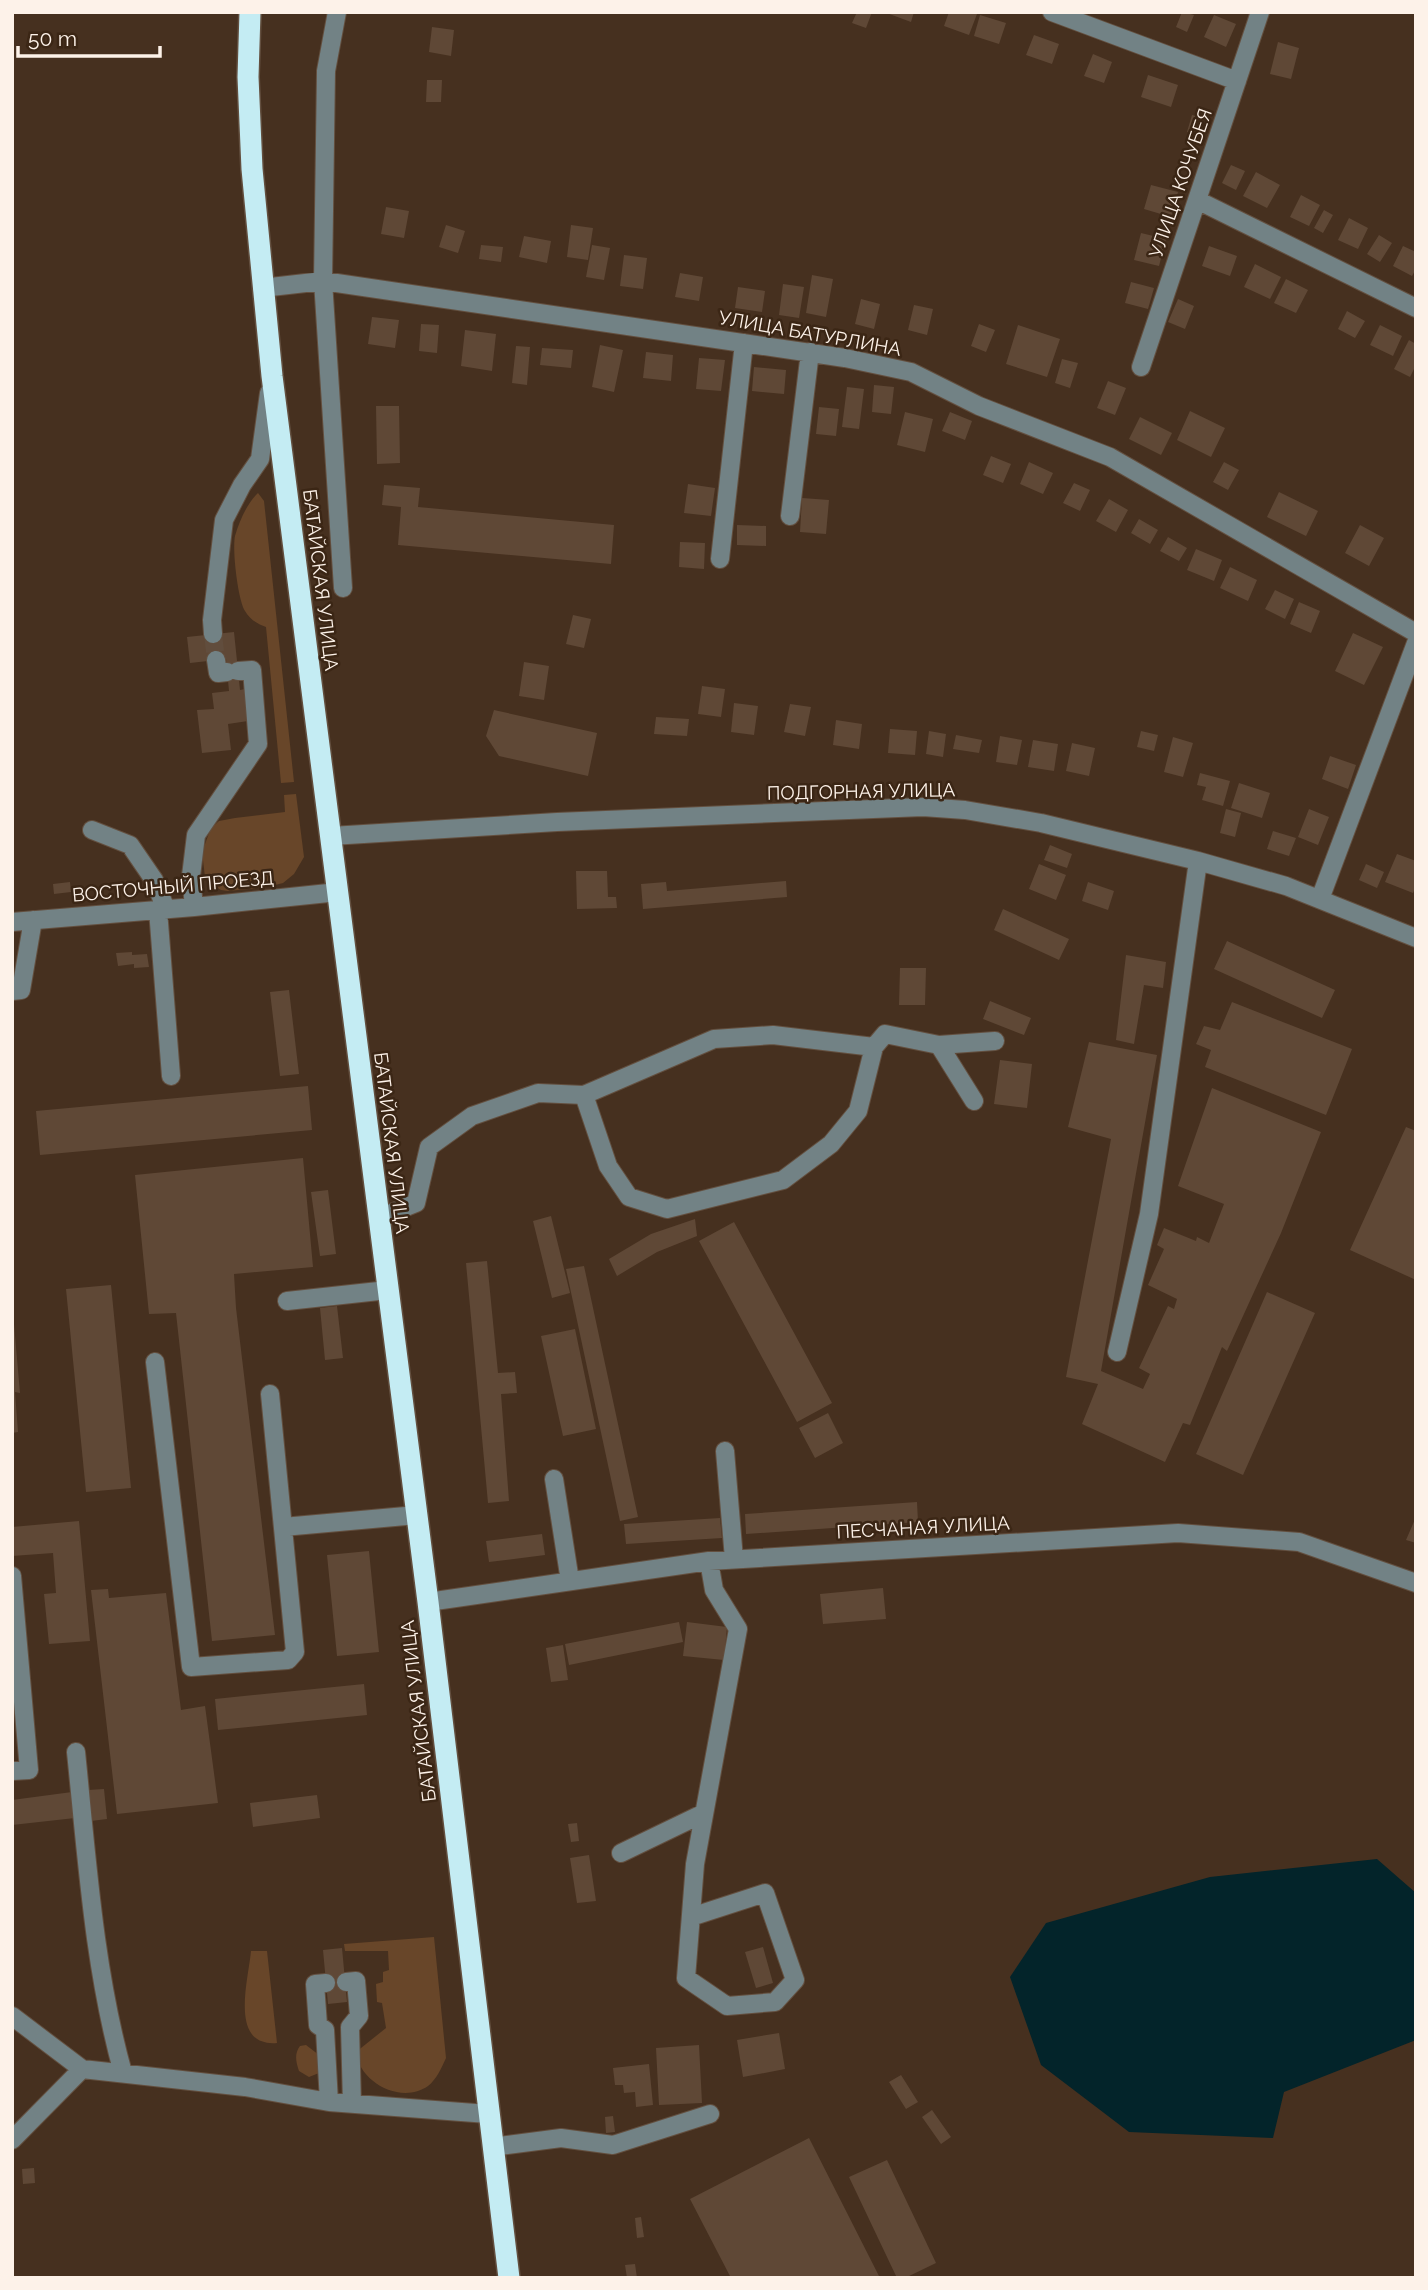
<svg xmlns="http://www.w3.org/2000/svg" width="1428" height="2290" viewBox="0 0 1428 2290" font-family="Raleway,sans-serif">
  <rect width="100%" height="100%" fill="#46301f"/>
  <path fill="#684629" d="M258,493l6,8 30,281 -13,1 -15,-156c-8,-3 -16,-7 -21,-16 -7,-11 -13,-61 -10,-75 4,-14 12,-33 23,-43z
    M296,794l8,63 -10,17 -11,9 -16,4 -39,4 -7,-1 -10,-6 -6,-7 -3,-25 9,-24 8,-7 16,-3 50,-6 -1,-17z
    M434,1937l12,121c-4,9 -10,22 -18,28 -27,19 -69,-4 -72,-34l30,-24 -4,-25 -5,-1 -1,-18 7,-2v-10l6,-2 -1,-19h-43l-1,-7z
    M251,1951h16l10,92c-48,4 -29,-61 -26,-92z
    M306,2045l13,10v18l-10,4 -10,-6c-3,-9 -5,-17 1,-25z"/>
  <path fill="#03242a" d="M1377,1859l39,34v147l-132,52 -11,46 -144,-6 -88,-67 -31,-88 36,-54 164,-46z"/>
  <path fill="#5f4836" d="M857,12h15l-6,16 -14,-5z
    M884,12h30l-3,10z
    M949,12l28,2 -8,21 -25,-9z
    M1182,12l12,3 -7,17 -11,-5z
    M980,15l26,8 -7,21 -25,-8z
    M1214,15l22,9 -10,23 -22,-10z
    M432,27l22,3 -3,26 -22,-4z
    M1034,35l25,9 -7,20 -26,-9z
    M1278,42l21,6 -8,31 -21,-5z
    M1093,54l19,8 -8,21 -20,-7z
    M1148,75l30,10 -7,22 -30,-10z
    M427,80h15l-1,22h-15z
    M1192,115l12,3 -6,18 -11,-4z
    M1231,165l14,6 -9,19 -14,-7z
    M1256,172l24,13 -13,23 -24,-12z
    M1151,185l27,7 -7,25 -27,-8z
    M1301,195l19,10 -11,21 -19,-9z
    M386,207l23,4 -5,27 -23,-4z
    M1324,210l9,5 -10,18 -9,-5z
    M1349,218l19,10 -10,21 -20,-9z
    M446,225l19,6 -7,22 -19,-6z
    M571,225l22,3 -5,32 -21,-3z
    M1141,233l25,6 -7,27 -25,-6z
    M1379,235l13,8 -12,19 -13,-8z
    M524,236l27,5 -4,22 -28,-6z
    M481,245l22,2 -2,15 -22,-3z
    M592,245l18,3 -6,32 -18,-3z
    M1209,246l28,10 -7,20 -28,-10z
    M1403,246l13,6v17l-4,7 -19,-10z
    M624,255l23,3 -4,31 -23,-3z
    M1255,264l26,13 -11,22 -26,-12z
    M680,273l23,4 -4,24 -24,-4z
    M812,275l21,4 -7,38 -20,-4z
    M1286,279l22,11 -12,23 -22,-10z
    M1131,282l23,6 -6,21 -23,-6z
    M783,284l21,3 -5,31 -20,-3z
    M738,287l27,4 -3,21 -27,-4z
    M861,299l19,5 -6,25 -19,-5z
    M1178,299l16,7 -9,23 -17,-7z
    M914,305l19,4 -6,26 -19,-5z
    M1347,311l18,10 -10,17 -17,-9z
    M372,317l27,3 -4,28 -27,-4z
    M421,324l18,1 -2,28 -18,-2z
    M979,324l16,6 -9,22 -15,-6z
    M1018,325l42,14 -13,38 -41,-13z
    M1380,325l22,11 -9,20 -23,-11z
    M465,330l31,4 -4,37 -31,-5z
    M1409,340l7,4v21l-6,12 -16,-8z
    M600,345l23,5 -9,42 -22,-5z
    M516,346l14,1 -3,38 -15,-2z
    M542,348l31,2 -2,18 -31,-3z
    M646,352l27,3 -2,26 -28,-3z
    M699,358l26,2 -4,31 -25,-2z
    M1062,359l16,4 -8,25 -15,-5z
    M754,367l32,3 -2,24 -32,-3z
    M1108,381l18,7 -11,27 -18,-7z
    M874,385l20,2 -3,27 -19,-2z
    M847,387l17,2 -5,40 -17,-2z
    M376,406h23l1,57 -23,1z
    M819,407l20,2 -3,27 -20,-2z
    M1190,411l35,17 -14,29 -34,-17z
    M905,412l28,7 -8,33 -28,-7z
    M950,412l22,9 -7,19 -23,-9z
    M1140,417l32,16 -11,22 -32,-16z
    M991,456l20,8 -8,19 -20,-8z
    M1029,462l24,11 -10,21 -23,-10z
    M1224,462l15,8 -11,20 -15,-8z
    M1074,483l16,7 -10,21 -17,-8z
    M688,484l27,4 -4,28 -27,-3z
    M384,485l36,3 -2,19 196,18 -3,39 -213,-19 3,-38 -19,-2z
    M1279,492l39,19 -12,25 -39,-19z
    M802,498l27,2 -3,34 -26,-2z
    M1109,499l19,11 -12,22 -20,-11z
    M1139,519l19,11 -8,14 -19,-11z
    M737,525l29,1v20l-29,-1z
    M1360,525l24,13 -15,28 -24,-13z
    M1168,537l19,11 -8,13 -19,-10z
    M680,542l25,1 -1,26 -25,-2z
    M1196,549l26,11 -8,21 -27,-11z
    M1230,567l27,13 -9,21 -28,-13z
    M1275,590l19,9 -9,20 -20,-10z
    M1299,602l21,9 -9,22 -21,-9z
    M573,615l18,4 -7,29 -18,-4z
    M234,632l6,58 5,-1 3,32 -20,3 3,26 -29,3 -5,-43 17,-1 -2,-16 17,-2 -3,-32 -36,4 -3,-26z
    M1353,633l30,14 -19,38 -29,-14z
    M524,662l25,4 -5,34 -25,-4z
    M702,686l23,3 -4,28 -23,-3z
    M734,703l24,3 -4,29 -23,-3z
    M790,704l21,3 -6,29 -21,-4z
    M494,710l103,23 -9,43 -89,-20 -13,-20z
    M656,717l33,2 -2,17 -33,-2z
    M836,720l26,4 -3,25 -26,-4z
    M890,729l27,2 -2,24 -27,-2z
    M929,731l17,3 -3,23 -17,-3z
    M1141,731l17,4 -4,16 -17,-4z
    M956,735l26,5 -3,13 -26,-4z
    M1000,736l22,4 -5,25 -21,-3z
    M1173,737l20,6 -10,34 -19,-5z
    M1033,740l25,4 -4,27 -26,-4z
    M1072,743l23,5 -6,28 -23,-5z
    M1330,756l26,9 -8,24 -26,-10z
    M1200,773l30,8 -7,25 -21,-6 4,-13 -9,-2z
    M1239,783l31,10 -8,25 -31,-10z
    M1226,809l15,4 -6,24 -15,-4z
    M1309,809l20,8 -11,28 -20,-8z
    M1273,831l23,7 -7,18 -22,-7z
    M1050,845l22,9 -5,14 -23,-8z
    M1397,854l19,7v25l-3,7 -28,-11z
    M1039,864l27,11 -10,25 -27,-11z
    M1366,864l18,8 -7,16 -18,-8z
    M576,871h31l1,26h8l1,11 -40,1z
    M786,881l1,16 -144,12 -2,-25 25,-2 1,9z
    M70,882l1,10 -17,2 -1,-10z
    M1088,882l26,9 -6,19 -26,-9z
    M1003,909l66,30 -10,21 -65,-30z
    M1227,941l108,49 -13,28 -108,-49z
    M132,952v3l15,-1 2,13 -15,1v-4l-16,2 -2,-13z
    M1126,955l40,7 -3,26 -19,-3 -10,59 -18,-4z
    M900,968h26l-1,37h-26z
    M289,990l10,84 -19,2 -10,-84z
    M990,1001l41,17 -7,17 -41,-16z
    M1232,1002l120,47 -26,66 -121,-48 6,-17 -15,-6 8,-18 16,4z
    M1089,1042l68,13 -56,316 42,18 7,-15 -11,-6 29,-62 6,3 3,-10 -29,-14 16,-36 -7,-4 7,-17 32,13 1,-4 12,6 15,-39 -46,-18 34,-98 109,44 -40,101 -54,118 -5,-4 -32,78 -7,-2 -18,39 -83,-38 16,-40 -32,-7 45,-238 -43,-12z
    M1000,1060l32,4 -5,44 -33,-4z
    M308,1086l4,44 -272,25 -4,-44z
    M1406,1127l10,4v149l-66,-30z
    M303,1158l10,109 -79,7 2,34 39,327 -63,6 -36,-328 -27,1 -14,-139z
    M328,1190l8,64 -16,2 -9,-64z
    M551,1216l19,77 -18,5 -19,-77z
    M695,1219l2,17 -40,16 -40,24 -8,-17 42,-25z
    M734,1222l98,181 -35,19 -98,-181z
    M487,1261l11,112 17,-1 2,21 -16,1 8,107 -21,2 -22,-240z
    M584,1266l54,251 -18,4 -54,-252z
    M111,1285l20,203 -45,4 -20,-203z
    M1267,1292l48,21 -72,162 -47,-21z
    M337,1306l6,52 -18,2 -5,-52z
    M12,1324h2l6,69 -5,-1 3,40 -6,1z
    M575,1329l21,100 -33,7 -22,-100z
    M828,1413l15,30 -28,15 -16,-30z
    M917,1502l1,20 -172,12 -1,-20z
    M1416,1517v26l-10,-3z
    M720,1518l2,20 -96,6 -2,-20z
    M79,1521l11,120 -41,3 -5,-50 12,-1 -3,-40 -41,3v-29z
    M542,1534l3,21 -56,7 -3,-21z
    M369,1551l10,101 -42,4 -10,-101z
    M883,1588l3,31 -63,5 -3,-30z
    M108,1589l1,9 57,-5 15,117 24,-4 13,97 -101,11 -26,-224z
    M679,1622l4,20 -114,23 -4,-21z
    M687,1622l40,5 -3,33 -41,-4z
    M563,1645l5,35 -17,2 -5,-34z
    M364,1684l3,31 -149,15 -3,-31z
    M104,1789l3,30 -16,2 -3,-31z
    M72,1792l3,26 -63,7v-25z
    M317,1795l3,23 -67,9 -3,-24z
    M577,1823l2,18 -8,1 -3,-18z
    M589,1855l7,46 -19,2 -7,-45z
    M763,1947l10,36 -17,5 -11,-36z
    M342,1948l5,54 -19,2 -5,-54z
    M779,2033l6,36 -42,8 -6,-37z
    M699,2045l3,58 -43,2 -3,-57z
    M649,2064l4,41 -17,2 -1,-15 -11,1 -1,-8h-8l-2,-17z
    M901,2075l17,27 -12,7 -17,-27z
    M932,2110l19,27 -10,7 -19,-27z
    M613,2116l2,16 -9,1 -1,-16z
    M809,2138l71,140h-149l-41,-79z
    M887,2160l49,103 -31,15h-8l-48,-101z
    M34,2168l1,15 -12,1 -1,-15z
    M641,2217l3,20 -7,1 -2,-20z
    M635,2264l2,14h-10l-2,-13z"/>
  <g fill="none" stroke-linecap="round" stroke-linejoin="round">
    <path stroke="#614d3d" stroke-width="18" stroke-dasharray="18 9" stroke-linecap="butt" d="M213,634l3,26"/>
    <defs>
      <path id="minor" d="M337,12l-11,59 -3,210 20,307
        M1052,12l185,69
        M1197,200l219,108
        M262,288l61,-7 522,77 66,14 68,34 131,51 306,176
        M1141,367l119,-355
        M790,516l20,-164
        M720,559l24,-216
        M213,634l-1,-14 12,-100 18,-35 18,-26 9,-66
        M216,660l2,13 9,-1
        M92,830l38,15 24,35 12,29
        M331,836l226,-14 366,-15 42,3 76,13 157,38 88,25 130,52
        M1320,899l96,-256
        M194,907l-3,-31 5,-41 62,-91 -6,-74 -14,1
        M158,910l13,166
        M12,922l182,-15 144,-15
        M12,991l9,-1 12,-70
        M939,1045l35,56
        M584,1095l130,-56 59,-4 101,12
        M379,1218l37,-15 13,-56 43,-31 66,-23 46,2 24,71 21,31 38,12 116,-29 48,-36 27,-33 16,-64 11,-13 54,11 56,-4
        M287,1301l101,-11
        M1117,1352l32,-138 49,-353
        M155,1362l36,305 97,-7 7,-8 -25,-258
        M725,1451l9,108
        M554,1479l16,102
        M283,1527l134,-12
        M12,1576l17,194 -17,1
        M428,1602l281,-41 469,-28 121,9 117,41
        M76,1752c11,107 18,217 47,321
        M621,1853l83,-40
        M691,1917l74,-24 30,87 -20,22 -48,4 -41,-28 9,-114 43,-235 -24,-39 -5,-29
        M346,1982l10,-1 3,35 -9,11 2,77
        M326,1983l-11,1 3,41 7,5 4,72
        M12,2016l70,53
        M12,2140l70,-71 163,18 84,15 159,12
        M492,2147l69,-9 52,7 97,-31"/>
      <path id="highway" d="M250,12l-2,65 4,92 20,207 156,1226 81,676"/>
    </defs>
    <use href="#minor" stroke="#634f3f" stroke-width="20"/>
    <use href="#highway" stroke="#634f3f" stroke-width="24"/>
    <use href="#minor" stroke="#728285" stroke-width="18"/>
    <use href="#highway" stroke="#c4ecf3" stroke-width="21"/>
  </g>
  <g text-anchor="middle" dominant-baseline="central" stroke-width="5" stroke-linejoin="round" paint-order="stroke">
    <g font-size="19" fill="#fdf2e9" stroke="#3b2615">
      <text transform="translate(1180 183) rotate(-71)">УЛИЦА КОЧУБЕЯ</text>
      <text transform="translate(810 333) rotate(10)">УЛИЦА БАТУРЛИНА</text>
      <text transform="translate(321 580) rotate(83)">БАТАЙСКАЯ УЛИЦА</text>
      <text transform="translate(861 791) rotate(-1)">ПОДГОРНАЯ УЛИЦА</text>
      <text transform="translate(173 886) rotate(-5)">ВОСТОЧНЫЙ ПРОЕЗД</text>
      <text transform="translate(392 1143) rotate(83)">БАТАЙСКАЯ УЛИЦА</text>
      <text transform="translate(923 1527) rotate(-3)">ПЕСЧАНАЯ УЛИЦА</text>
      <text transform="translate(418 1711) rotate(-97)">БАТАЙСКАЯ УЛИЦА</text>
    </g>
  </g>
  <rect width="1428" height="2290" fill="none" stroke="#fdf2e9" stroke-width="28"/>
  <path d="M18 46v10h142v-10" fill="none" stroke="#fdf2e9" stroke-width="3.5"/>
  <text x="28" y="46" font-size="21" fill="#fdf2e9" stroke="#3b2615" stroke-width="5" paint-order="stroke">50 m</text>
</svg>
